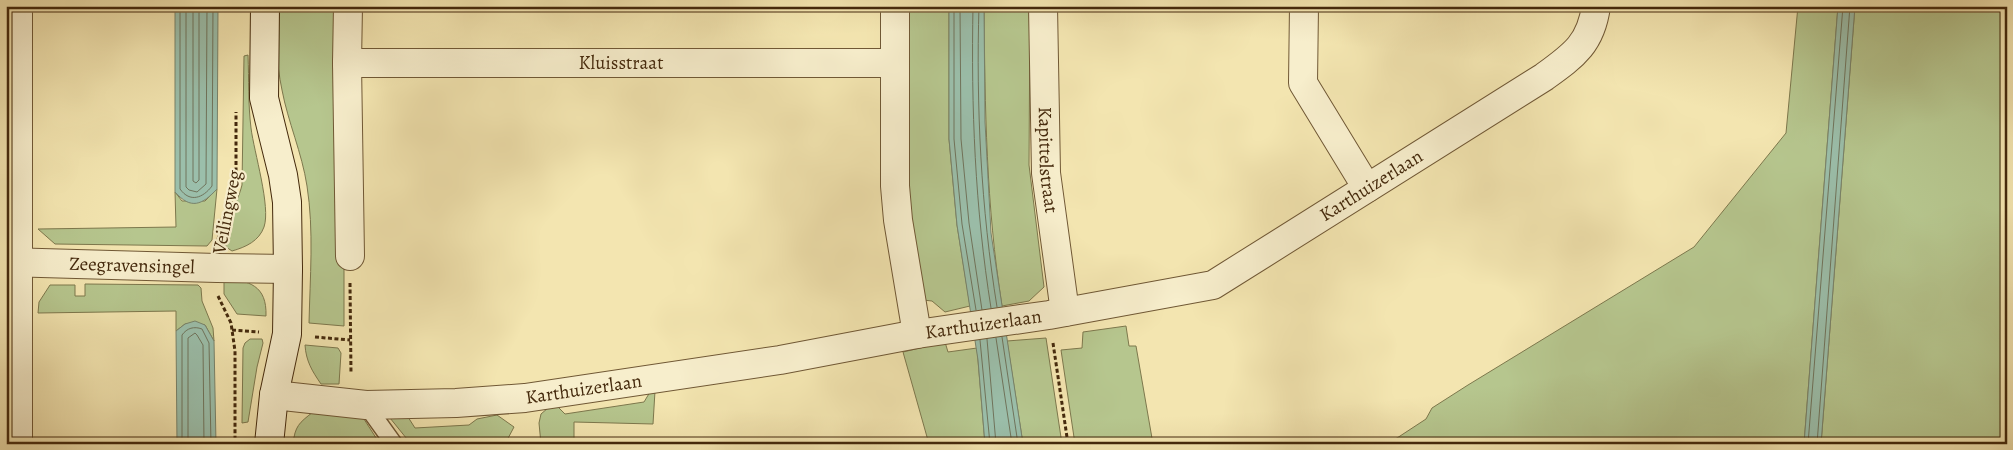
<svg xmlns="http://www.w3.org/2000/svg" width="2013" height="450" viewBox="0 0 2013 450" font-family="Alegreya,serif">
  <rect width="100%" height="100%" fill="#f3e5b0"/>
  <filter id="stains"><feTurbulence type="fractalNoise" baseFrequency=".004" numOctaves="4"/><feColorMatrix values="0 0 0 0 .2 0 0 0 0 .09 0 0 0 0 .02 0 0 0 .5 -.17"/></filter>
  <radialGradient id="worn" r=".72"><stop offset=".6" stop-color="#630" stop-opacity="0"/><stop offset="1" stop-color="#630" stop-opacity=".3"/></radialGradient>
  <path fill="#b6c68e" stroke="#7d784d" d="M276,6h60l8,249v71l-35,-3c1,-45 5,-93 -2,-137 -5,-33 -19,-64 -25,-96 -6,-28 -6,-55 -6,-84z
    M906,6h43v133l8,86 13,81 -25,6 -13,-11 -9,-1 -16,-102z
    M984,6h46l-1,159 15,122 -15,14 -27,5c-16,-101 -17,-198 -18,-300z
    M1798,6h40l-34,438h-423l16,-6 29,-19 6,-11 36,-23 226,-138 92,-114z
    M1855,6h152v438h-186z
    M248,55c1,25 0,49 3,73 3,24 20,79 13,99 -5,14 -18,20 -32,24l-6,-4c-4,-22 11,-41 16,-62l2,-129z
    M217,189l-5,51 -5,6 -152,-2 -17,-15 138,-2 -1,-35 7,9h23z
    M224,278c25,3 43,7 42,38l-29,-2 -13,-20z
    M85,284l113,1 3,3 1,13 11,27 1,13 -9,-16 -20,-1 -9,7v-20l-138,2 1,-11 11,-17h25v11h10z
    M1126,326l3,20h7l17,98h-78l-14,-94 21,-2 1,-16z
    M1046,338l16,106h-39l-16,-103z
    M250,339h12l1,4 -6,24 -9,55 -6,1 1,-75 2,-5z
    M945,342l3,10 29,-4 8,96h-56l-26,-92z
    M305,345l33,3 3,5 -2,31h-18c-9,-13 -15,-23 -16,-39z
    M655,391l-2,33 -79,-2v22h-33l-2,-21 2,-9 7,-6 10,-1 7,7 79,-12 6,-10z
    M313,412l49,4 18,28h-87c2,-18 6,-21 20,-32z
    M497,415l17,12 -9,17h-94l-21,-26 18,-1 7,11 54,-3 8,-6z"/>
  <path fill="#9bbfab" stroke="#78836b" d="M175,6h43l-1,183c-15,16 -26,21 -42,3z
    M949,6h35l1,116 6,111 32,211h-38l-7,-84 -21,-135 -8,-86z
    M1838,6h17l-34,438h-17z
    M195,321l10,4 9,16 2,103h-39l-1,-113 9,-7z"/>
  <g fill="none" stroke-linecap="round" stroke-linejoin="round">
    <path stroke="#70745c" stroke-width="1" d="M180,6v183c10,14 23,9 32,-3l1,-180
      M186,6v181l3,3 8,2 9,-8 1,-178
      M193,6v175l3,2 3,-3v-174
      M954,6v133l8,85 14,86
      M960,6l1,133 8,84 13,87
      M973,6c-2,101 2,202 18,302
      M979,6c-3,100 2,202 18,301
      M1002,337l16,107
      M996,338l16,106
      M987,339l9,105
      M980,340l10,104
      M182,444v-109c5,-7 12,-9 20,-6l7,14 2,101
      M188,444v-106l7,-5 2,2 6,10 1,99
      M1808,444l35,-438
      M1817,444l33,-438"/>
    <defs>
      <path id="lane" d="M366,405l28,39"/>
      <g id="street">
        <path d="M348,6l-1,57 3,193"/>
        <path d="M895,6v180l3,34 19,114"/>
        <path id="s1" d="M1043,6l3,167 19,139"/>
        <path d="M1304,6l-1,77 64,105"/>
        <path id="s2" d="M347,63h548"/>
        <path id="s3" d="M6,262l211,6 71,1"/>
        <path id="s4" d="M274,395l92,10 90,-2 69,-5 255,-38 137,-26 132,-19 164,-30 331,-208c29,-21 47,-33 52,-71"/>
        <path d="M18,444v-438"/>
      </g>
      <path id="secondary" d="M265,6l-1,92 19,77 4,27 1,67 -1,65 -13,61 -5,49"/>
    </defs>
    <use href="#lane" stroke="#705835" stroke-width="19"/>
    <use href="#street" stroke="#705835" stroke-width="30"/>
    <use href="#secondary" stroke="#44290c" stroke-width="30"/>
    <path stroke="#44290c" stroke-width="3" stroke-dasharray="4 2.5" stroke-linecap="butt" d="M218,240l3,-18 10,-21 5,-20v-69
      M350,283l1,91
      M218,296l13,27 4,28v93
      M232,330l27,2
      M315,337l35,3
      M1053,343l15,101"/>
    <use href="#lane" stroke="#f7eecc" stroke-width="16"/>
    <use href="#street" stroke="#f7eecc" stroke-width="28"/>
    <use href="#secondary" stroke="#f7eecc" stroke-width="28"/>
  </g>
  <g text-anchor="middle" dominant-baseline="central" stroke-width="4.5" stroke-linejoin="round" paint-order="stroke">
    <g font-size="19" fill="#44290c" stroke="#f7eecc">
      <text stroke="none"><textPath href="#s2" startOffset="274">Kluisstraat</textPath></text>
      <text stroke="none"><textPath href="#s1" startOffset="154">Kapittelstraat</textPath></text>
      <text stroke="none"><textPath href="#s4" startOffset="1136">Karthuizerlaan</textPath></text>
      <text transform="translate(227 212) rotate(-79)">Veilingweg</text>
      <text stroke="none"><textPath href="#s3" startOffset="126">Zeegravensingel</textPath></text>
      <text stroke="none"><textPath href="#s4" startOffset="716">Karthuizerlaan</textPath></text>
      <text stroke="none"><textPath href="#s4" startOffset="311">Karthuizerlaan</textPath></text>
    </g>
  </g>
  <rect width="2013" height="450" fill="none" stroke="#f3e5b0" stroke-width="25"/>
  <rect x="8" y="8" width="1998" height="435" fill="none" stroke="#44290c" stroke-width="2.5"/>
  <rect x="12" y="12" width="1988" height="425" fill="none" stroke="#44290c"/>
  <rect width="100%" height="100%" filter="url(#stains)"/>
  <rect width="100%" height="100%" fill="url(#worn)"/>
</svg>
